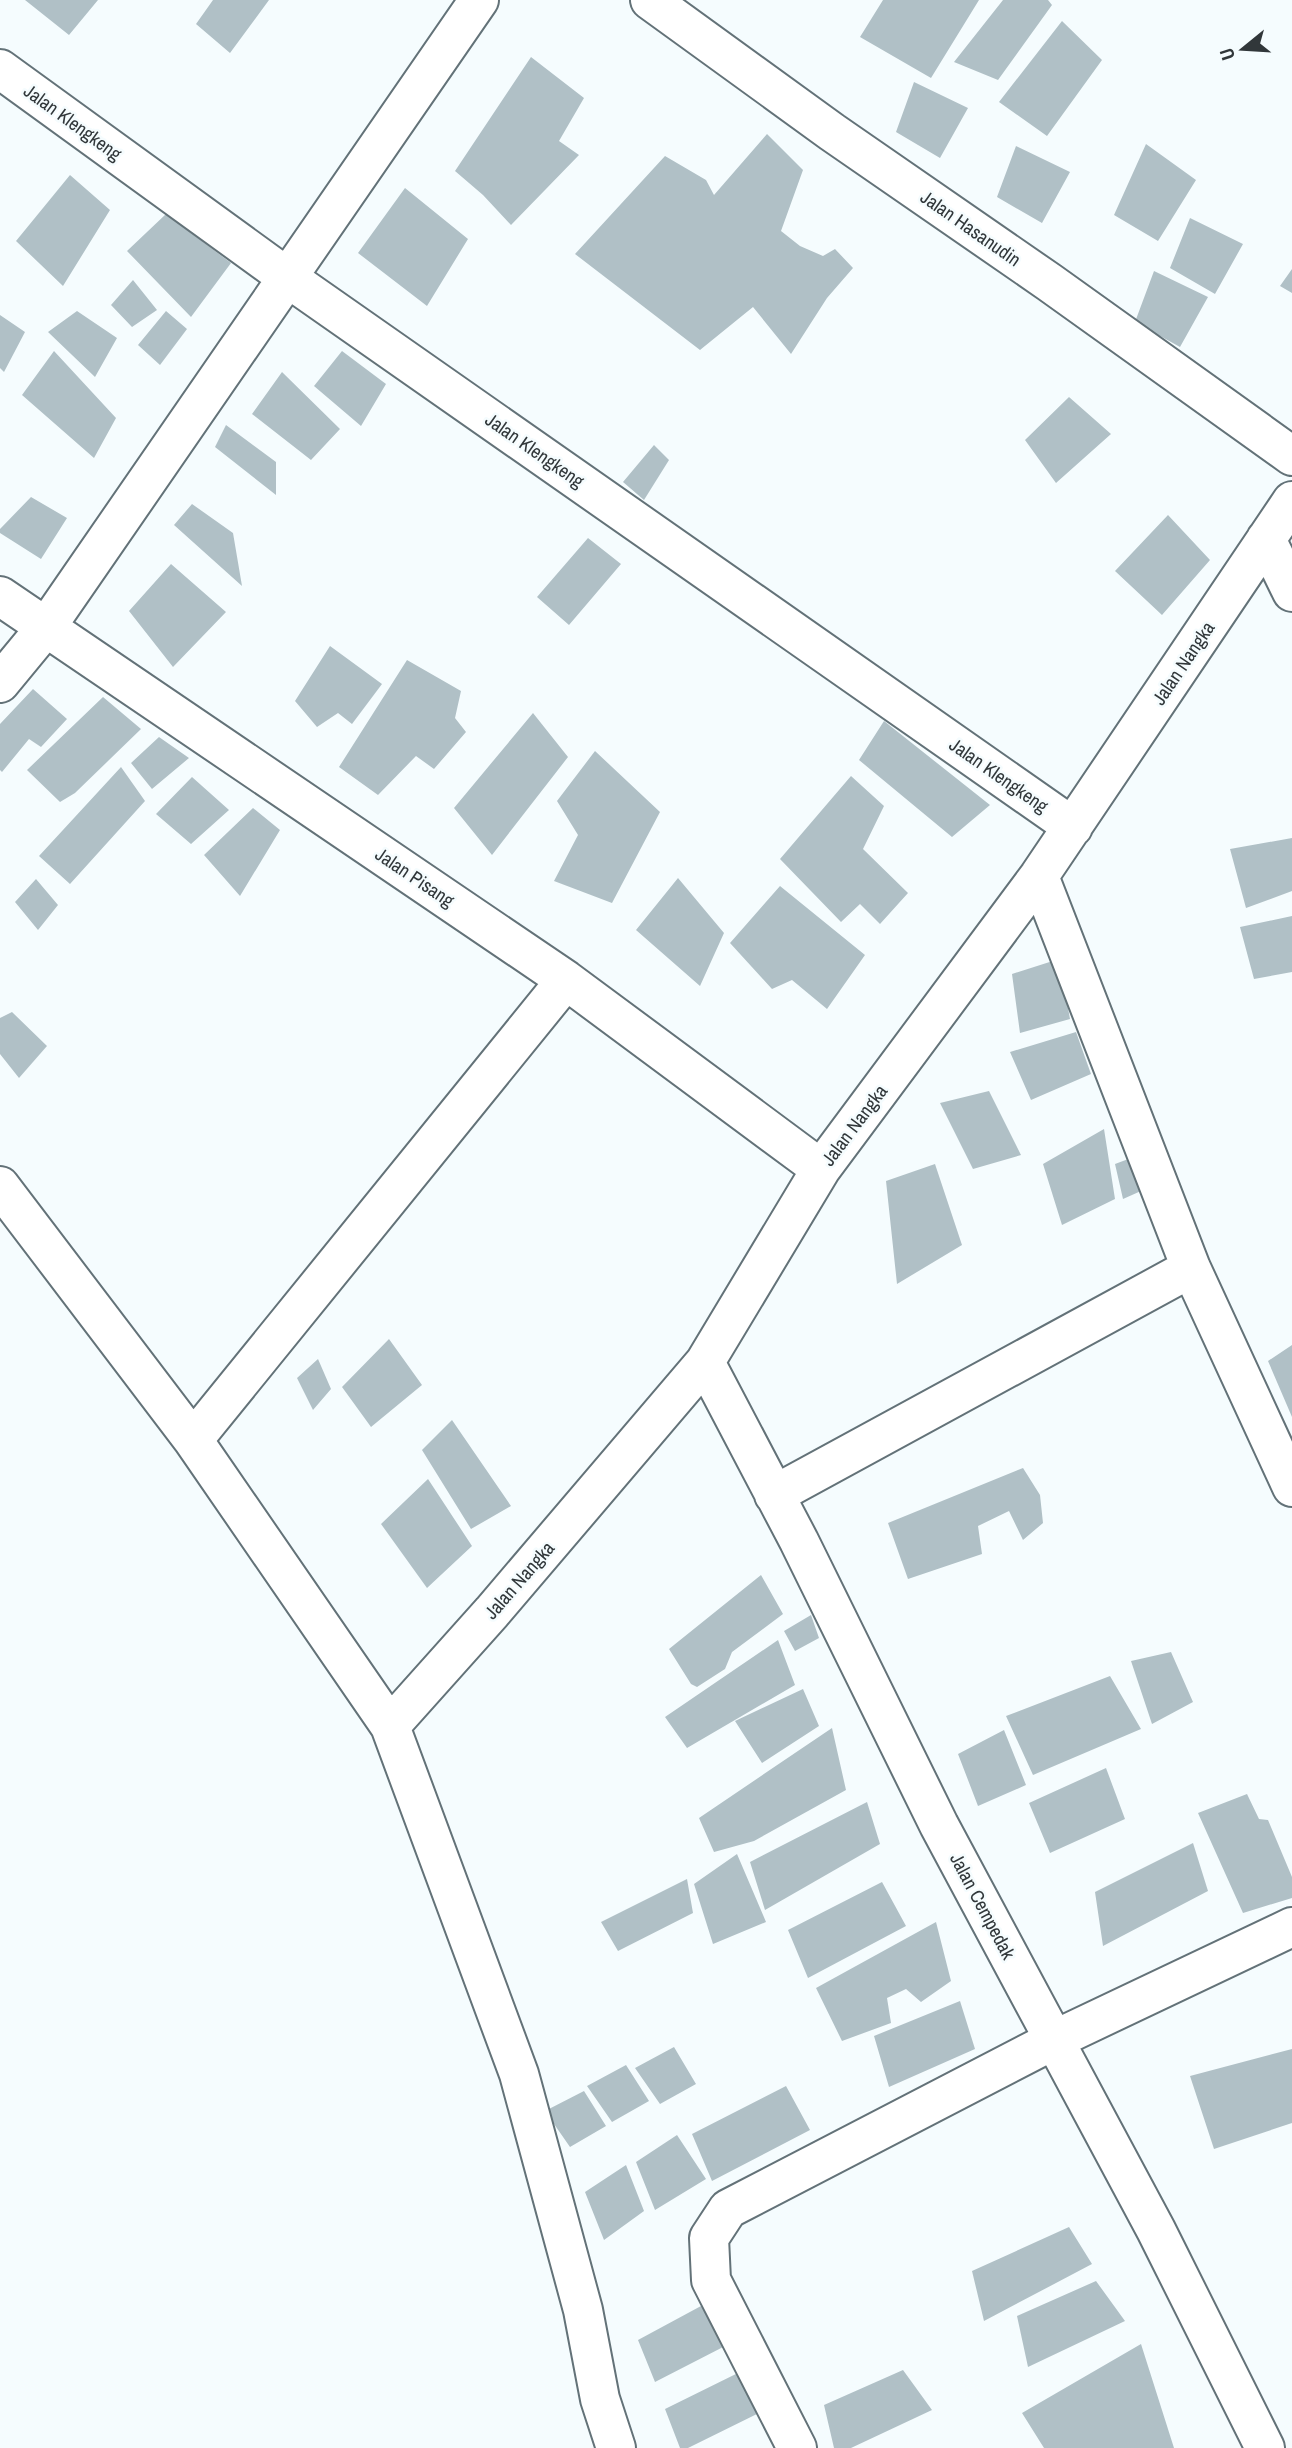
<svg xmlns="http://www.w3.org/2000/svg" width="1292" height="2448" viewBox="0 0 1292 2448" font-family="'Archivo Narrow',sans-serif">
  <rect width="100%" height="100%" fill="#f5fcfe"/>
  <path fill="#b0c0c6" d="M25,0h73l-29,35z
    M213,0h56l-39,53 -34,-29z
    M883,0h96l-48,78 -71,-41z
    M1003,0h45l4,5 -54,75 -44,-18z
    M1062,21l40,39 -55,76 -48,-34z
    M531,57l53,41 -25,43 20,14 -68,70 -28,-30 -28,-24z
    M914,82l54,26 -28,50 -44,-26z
    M767,134l36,36 -22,61 19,15 23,10 12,-7 18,19 -26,30 -36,56 -38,-47 -53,43 -125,-96 90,-98 41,24 8,15z
    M1146,144l50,36 -38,61 -44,-26z
    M1016,146l54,26 -28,51 -45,-26z
    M70,175l40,35 -47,76 -47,-45z
    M405,188l63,51 -41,67 -69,-53z
    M166,214l65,49 -40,54 -64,-66z
    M1190,218l53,26 -28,50 -45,-26z
    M1292,269v24l-12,-7z
    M1154,271l54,26 -28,50 -45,-25z
    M133,280l24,30 -25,17 -21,-22z
    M77,311l40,27 -22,39 -47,-45z
    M166,311l21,18 -27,36 -22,-20z
    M0,315l25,17 -21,40 -4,-4z
    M54,351l62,67 -22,40 -72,-63z
    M342,351l44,33 -25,42 -47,-40z
    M282,372l58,57 -29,31 -59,-46z
    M1069,397l42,37 -55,49 -31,-43z
    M226,425l50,37v33l-61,-48z
    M654,445l15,15 -25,40 -21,-18z
    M31,497l36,21 -26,41 -41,-26v-4z
    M192,504l41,29 9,53 -68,-61z
    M1168,515l42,45 -48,55 -47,-44z
    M588,538l33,26 -52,61 -32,-28z
    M171,564l55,48 -53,55 -44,-56z
    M330,646l52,38 -30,40 -14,-11 -21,14 -22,-26z
    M407,660l54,31 -6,27 11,14 -32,37 -18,-13 -38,39 -39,-28z
    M33,689l34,30 -26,28 -12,-8 -27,33 -2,-2v-46z
    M103,697l38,32 -66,64 -15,9 -33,-32z
    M533,713l35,44 -76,98 -38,-47z
    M884,721l106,84 -38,32 -93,-77z
    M159,737l30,21 -37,31 -21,-26z
    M595,751l65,61 -48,91 -58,-22 24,-46 -21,-34z
    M121,767l24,34 -75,83 -31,-28z
    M851,776l33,30 -21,43 45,44 -28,31 -20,-20 -19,18 -61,-63z
    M192,777l37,33 -38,34 -35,-30z
    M253,808l27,22 -40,66 -36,-41z
    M1292,838v53l-46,17 -16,-59z
    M678,878l46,55 -24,53 -64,-56z
    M36,879l22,26 -20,25 -23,-28z
    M780,886l85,69 -38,54 -35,-29 -20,9 -42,-46z
    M1292,916v56l-38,7 -14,-52z
    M1059,959l11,60 -50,14 -8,-59z
    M12,1012l35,34 -28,32 -19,-24v-36z
    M1076,1032l15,42 -60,26 -21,-48z
    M989,1091l32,64 -48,14 -33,-66z
    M1104,1129l11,70 -53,26 -19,-61z
    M1139,1155l11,32 -27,12 -8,-35z
    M935,1164l27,81 -65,39 -11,-103z
    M389,1339l33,46 -51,42 -29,-40z
    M1292,1345v72l-24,-56z
    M318,1359l13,30 -18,21 -16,-32z
    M452,1420l59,86 -40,23 -49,-79z
    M1023,1468l17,27 3,28 -20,17 -14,-29 -31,15 4,28 -74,25 -20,-56z
    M428,1479l44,67 -45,42 -46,-64z
    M761,1575l22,39 -51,38 -7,17 -28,18 -6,-3 -22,-35z
    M811,1615l8,23 -24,13 -11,-20z
    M778,1640l17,45 -108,63 -22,-31z
    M1171,1652l22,50 -41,22 -21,-63z
    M1110,1676l31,53 -108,46 -27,-59z
    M803,1689l16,37 -57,37 -27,-42z
    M832,1728l14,62 -92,51 -40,11 -15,-34z
    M1004,1730l22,55 -48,21 -20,-52z
    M1106,1768l19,51 -75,34 -21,-50z
    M1247,1794l12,25 9,1 24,57v21l-49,15 -45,-100z
    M867,1802l13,42 -115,66 -15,-48z
    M1193,1843l15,48 -105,55 -8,-54z
    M737,1854l29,68 -53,22 -19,-60z
    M687,1879l6,34 -75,38 -17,-29z
    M882,1882l24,44 -98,52 -20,-48z
    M936,1922l15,59 -30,21 -15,-13 -19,9 4,25 -49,18 -26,-53z
    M960,2001l15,48 -86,38 -15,-51z
    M674,2047l22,37 -36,20 -25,-36z
    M1292,2049v74l-78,26 -24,-73z
    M626,2065l23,36 -37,21 -25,-36z
    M786,2086l24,44 -98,51 -20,-47z
    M584,2091l22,35 -36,21 -25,-36z
    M677,2135l29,44 -51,31 -19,-48z
    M626,2165l18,46 -40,29 -19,-48z
    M1069,2227l23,37 -108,57 -12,-50z
    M1096,2281l29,40 -97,46 -11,-51z
    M701,2306l26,39 -72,37 -17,-42z
    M1141,2344l33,104h-130l-22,-35z
    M746,2369l17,42 -75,37h-8l-15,-39z
    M903,2370l29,40 -81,38h-17l-10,-43z"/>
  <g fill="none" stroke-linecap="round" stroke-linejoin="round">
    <defs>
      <path id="minor" d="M0,69l288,209 785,549
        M1266,539l26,53
        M0,596l566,384 255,189
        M0,683l47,-57 432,-626
        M1039,876l152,392 101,219
        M0,1186l193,254 197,286 129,348 64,236 17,89 16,49
        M705,1362l94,179 140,284 217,405 109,218
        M193,1440l373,-460
        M774,1495l417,-227
        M390,1726l102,-114 213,-250 116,-193 218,-293 253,-375
        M797,2448l-86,-168 -2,-42 19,-29 326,-169 238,-113"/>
      <path id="major" d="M650,0l182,132 217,150 243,174"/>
    </defs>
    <use href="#minor" stroke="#637278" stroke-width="42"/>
    <use href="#major" stroke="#637278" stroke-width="42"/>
    <use href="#minor" stroke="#fff" stroke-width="38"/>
    <use href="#major" stroke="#fff" stroke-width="38"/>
  </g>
  <g text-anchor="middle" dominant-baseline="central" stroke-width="5" stroke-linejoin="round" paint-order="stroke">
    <g font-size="19" fill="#31373a" stroke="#f5fcfe">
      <text transform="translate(73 122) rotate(36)">Jalan Klengkeng</text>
      <text transform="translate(971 228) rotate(35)">Jalan Hasanudin</text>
      <text transform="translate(535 450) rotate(35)">Jalan Klengkeng</text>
      <text transform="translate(1183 663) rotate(-56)">Jalan Nangka</text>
      <text transform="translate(999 775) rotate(35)">Jalan Klengkeng</text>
      <text transform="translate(415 877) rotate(34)">Jalan Pisang</text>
      <text transform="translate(854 1125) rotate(-53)">Jalan Nangka</text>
      <text transform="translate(519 1580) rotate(-49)">Jalan Nangka</text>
      <text transform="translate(983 1906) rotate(62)">Jalan Cempedak</text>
    </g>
  </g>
  <g transform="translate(1243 49) rotate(252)" stroke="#f5fcfe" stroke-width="5" paint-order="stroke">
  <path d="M0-5L12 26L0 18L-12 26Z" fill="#31373a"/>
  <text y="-10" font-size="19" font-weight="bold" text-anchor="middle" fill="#31373a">U</text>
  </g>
</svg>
